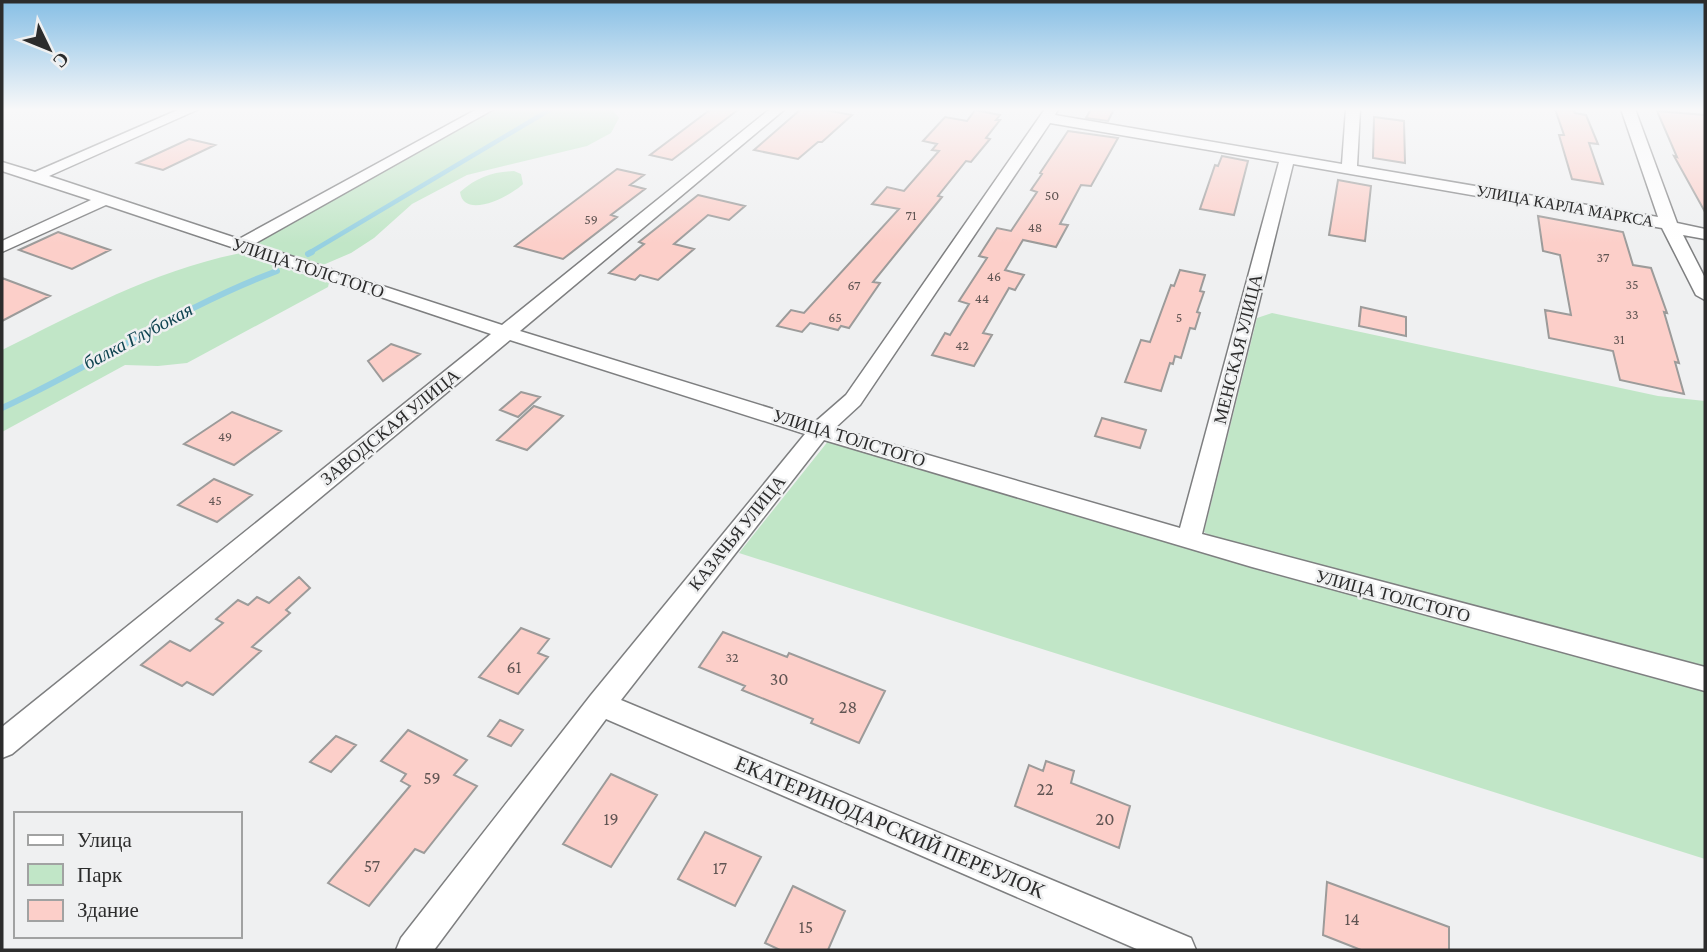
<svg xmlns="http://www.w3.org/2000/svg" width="1707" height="952" viewBox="0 0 1707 952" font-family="'Crimson Pro',serif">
  <rect width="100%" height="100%" fill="#eff0f1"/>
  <path fill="#c1e6c7" d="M495,109h117l7,9 -8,15 -24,13 -120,29 -55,29 -38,34 -23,15 -28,12 -69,-22z
    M514,171l7,3 2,10c-11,11 -59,37 -63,8 17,-15 32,-20 54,-21z
    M241,253l88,30 -1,4 -141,76 -29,3 -33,-1 -123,67v-82c77,-38 153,-80 239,-97z
    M1272,313l386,83 47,5v269l-490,-132 -11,-6 53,-214z
    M829,440l356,108 520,141v170l-966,-306z"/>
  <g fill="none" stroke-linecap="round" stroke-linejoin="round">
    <path stroke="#96d0e1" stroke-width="4.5" d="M309,253l242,-144"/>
    <path stroke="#96d0e1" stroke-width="6" d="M308,254l4,-2
      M2,408c93,-43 179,-101 275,-137"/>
  </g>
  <path fill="#fccfc9" stroke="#9c9b9a" stroke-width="2" d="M711,109h28l-67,51 -22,-5z
    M801,109h19l32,6 -30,27h-4l-20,17 -44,-9z
    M1091,109h23l-6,12 -22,-3z
    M1555,109h18l2,4 11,2 12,29 -9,-1 14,41 -31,-5 -13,-44h5z
    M975,110l25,5 -4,5h4l-14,18 4,1 -19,23 -5,-1 -28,35 4,1 -69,85 7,1 -31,45 -8,-2 -3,4 -28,-7 -8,9 -25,-6 14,-16 13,3 95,-104 -27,-5 15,-17 17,4 35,-40 -7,-1 5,-6 -14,-3 22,-24 22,4z
    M1657,111l48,4v97l-31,-56 3,1z
    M1374,117l30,4 1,42 -32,-5z
    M1068,131l50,7 -27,48 -10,-1 -21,39 8,1 -12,22 -33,-7 -18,30 19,5 -9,15 -6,-2 -26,45 9,2 -18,31 -42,-11 13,-22 5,2 19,-31 -10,-3 28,-43 -8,-2 18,-28 14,3 26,-39 -6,-2 11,-16 -2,-1z
    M189,139l26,6 -52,25 -26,-7z
    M1222,156l26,5 -14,54 -34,-6 15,-44 3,1z
    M617,169l27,6 -14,10 15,4 -34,26 6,2 -54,42 -48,-13z
    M1338,180l33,6 -6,55 -36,-6z
    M698,195l47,11 -16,14 -21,-5 -34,29 20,5 -36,31 -18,-5 -5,5 -26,-7 35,-29 -5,-2z
    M1538,216l85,16 10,33 18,3 16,45 -3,-1 15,51 -4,-1 9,32 -64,-14 -7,-29 -64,-13 -4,-28 26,5 -11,-60 -17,-4z
    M58,232l52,18 -38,19 -53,-19z
    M1180,270l25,5 -5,16 4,1 -7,20 3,1 -5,16 -5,-1 -9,30 -6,-2 -2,8 -3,-1 -9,28 -36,-9 16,-42 9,2 21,-57 3,1z
    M2,278l48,18 -48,25z
    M1361,307l45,10v19l-47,-10z
    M391,344l29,10 -37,27 -15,-20z
    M521,392l19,5 -22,20 -18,-7z
    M534,406l29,10 -36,34 -30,-10z
    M232,412l49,19 -47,34 -50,-21z
    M1102,418l44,12 -6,18 -45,-12z
    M214,479l38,16 -35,27 -39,-17z
    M299,577l11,11 -24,22 4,3 -38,34 9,4 -48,44 -26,-13 -5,4 -41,-21 29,-24 20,10 33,-28 -7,-4 22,-19 10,5 9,-8 12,6z
    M521,628l28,11 -11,14 10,4 -30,37 -39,-17z
    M723,632l64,25 2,-4 96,38 -26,52 -48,-20 2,-4 -71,-29 3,-4 -46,-19z
    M500,720l23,10 -12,16 -23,-10z
    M408,730l59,30 -13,15 23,11 -53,67 -9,-4 -46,57 -41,-23 82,-97 -9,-5 5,-7 -25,-13z
    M336,736l20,9 -25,27 -21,-10z
    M1046,761l28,10 -3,12 59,23 -11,42 -104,-42 14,-41 14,6z
    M611,774l46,21 -46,72 -48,-23z
    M705,832l56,25 -26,49 -57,-27z
    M1327,882l122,45v23h-88l-38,-15z
    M793,886l52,25 -17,39h-48l-15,-7z"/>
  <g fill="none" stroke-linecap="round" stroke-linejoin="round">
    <defs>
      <path id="minor" d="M180,109h19l-150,67 190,63 238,-130h17l-240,135 248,81 268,-216h15l-265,222 295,91 31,-27 199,-286h13l-3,6 287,49 4,-55h14l-3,57 301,51 -37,-108h14l42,114 28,6v10l-22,-4 22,43v22l-9,-5 -34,-67 -369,-64 -91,370 503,133v24l-453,-124 -428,-127 -203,260 570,238 5,12h-57l-533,-231 -172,231h-38l5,-12 190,-243 214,-261 -295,-94 -498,414 -10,4v-31l489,-393 -385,-129 -104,47v-11l89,-41 -89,-29v-9l33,10zM1050,123l229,39 -99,366 -345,-100 25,-23z"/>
    </defs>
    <use href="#minor" stroke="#7e7f80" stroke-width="3"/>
    <use href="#minor" fill="#fff" fill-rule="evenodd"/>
  </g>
  <linearGradient id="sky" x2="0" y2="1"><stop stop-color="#87bfe5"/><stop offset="0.45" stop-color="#f8f8f9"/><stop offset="1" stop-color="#f8f8f9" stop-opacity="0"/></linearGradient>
  <rect width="1707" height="243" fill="url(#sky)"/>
  <g text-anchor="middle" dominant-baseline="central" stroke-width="5" stroke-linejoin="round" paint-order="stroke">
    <g font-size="14" fill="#605553">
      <text x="1052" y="195">50</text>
      <text x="911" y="215">71</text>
      <text x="591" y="219">59</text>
      <text x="1035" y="227">48</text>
      <text x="1603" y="257">37</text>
      <text x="994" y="276">46</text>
      <text x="1632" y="284">35</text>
      <text x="854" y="285">67</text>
      <text x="982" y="298">44</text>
      <text x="1632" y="314">33</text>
      <text x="835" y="317">65</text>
      <text x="1179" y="317">5</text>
      <text x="1619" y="339">31</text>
      <text x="962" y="345">42</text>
      <text x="225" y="436">49</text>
      <text x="215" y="500">45</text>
      <text x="732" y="657">32</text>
    </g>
    <g font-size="16" fill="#2c2c2c" stroke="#eff0f1">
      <text transform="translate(1565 206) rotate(10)">УЛИЦА КАРЛА МАРКСА</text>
    </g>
    <g font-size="18" fill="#2c2c2c" stroke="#eff0f1">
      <text transform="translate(308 268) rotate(18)">УЛИЦА ТОЛСТОГО</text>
      <text transform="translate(1238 349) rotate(-76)">МЕНСКАЯ УЛИЦА</text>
      <text transform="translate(390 427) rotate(-39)">ЗАВОДСКАЯ УЛИЦА</text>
      <text transform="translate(849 438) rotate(17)">УЛИЦА ТОЛСТОГО</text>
      <text transform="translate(737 533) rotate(-51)">КАЗАЧЬЯ УЛИЦА</text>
      <text transform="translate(1393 596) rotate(15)">УЛИЦА ТОЛСТОГО</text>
    </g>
    <g font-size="18" fill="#605553">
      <text x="514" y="667">61</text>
      <text x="779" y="679">30</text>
      <text x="848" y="707">28</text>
      <text x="432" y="778">59</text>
      <text x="1045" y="789">22</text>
      <text x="611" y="819">19</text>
      <text x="1105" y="819">20</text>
      <text x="372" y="866">57</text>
      <text x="720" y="868">17</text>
      <text x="1352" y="919">14</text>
      <text x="806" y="927">15</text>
    </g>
    <g font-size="19" font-style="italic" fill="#0f4350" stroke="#eff0f1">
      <text transform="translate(138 336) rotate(-28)">балка Глубокая</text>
    </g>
    <g font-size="21" fill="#2c2c2c" stroke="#eff0f1">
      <text transform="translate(890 827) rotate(23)">ЕКАТЕРИНОДАРСКИЙ ПЕРЕУЛОК</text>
    </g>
  </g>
  <rect width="1707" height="952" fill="none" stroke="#2c2c2c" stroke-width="7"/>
  <rect x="14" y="812" width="228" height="126" fill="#eff0f1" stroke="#a1a2a2" stroke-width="2"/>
  <rect x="28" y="835" width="35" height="10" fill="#ffffff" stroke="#a1a2a2" stroke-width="2"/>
  <text x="77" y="847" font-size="21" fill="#2c2c2c">Улица</text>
  <rect x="28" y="864" width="35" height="21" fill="#c1e6c7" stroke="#a1a2a2" stroke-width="2"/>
  <text x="77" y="882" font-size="21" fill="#2c2c2c">Парк</text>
  <rect x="28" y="900" width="35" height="21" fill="#fccfc9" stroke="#a1a2a2" stroke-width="2"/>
  <text x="77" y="917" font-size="21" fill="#2c2c2c">Здание</text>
  <g transform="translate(49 49) rotate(133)" stroke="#eff0f1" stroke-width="5" paint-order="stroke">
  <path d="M0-5L12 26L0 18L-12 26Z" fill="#2c2c2c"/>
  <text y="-10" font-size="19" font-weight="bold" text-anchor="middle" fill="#2c2c2c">С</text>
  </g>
</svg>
